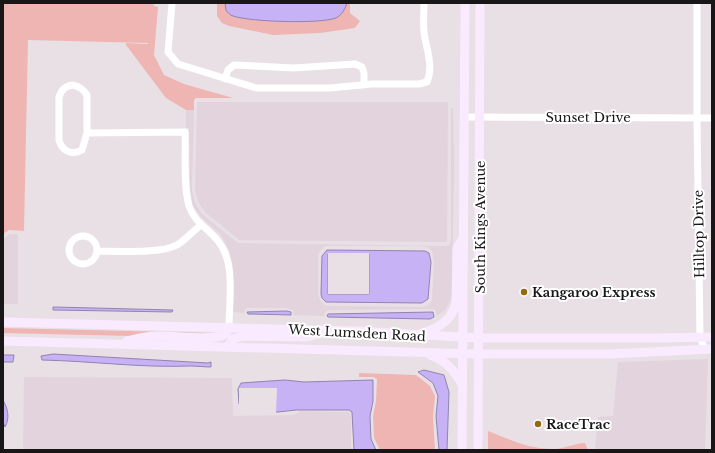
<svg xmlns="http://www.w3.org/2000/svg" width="715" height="453" viewBox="0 0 715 453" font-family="'Libre Baskerville',serif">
  <rect width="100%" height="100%" fill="#e8e0e5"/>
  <path fill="#e2d3dd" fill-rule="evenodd" d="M197,102h251l-1,140 -208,-2 -34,-28 -7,-10 -3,-12z
    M451,108h2l1,55 -2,134 -6,12 -9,7 -1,-5 -3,-2 -105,1 -3,2 -1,4 -30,-1 -1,-5 -6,-2h-40l-2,1 -1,4 -11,-1v-45l-4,-17 -8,-15 -20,-18 -8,-11 -3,-17 -1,-61h-3v-18h8l-2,80 3,13 8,12 35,28 209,3 3,-1 1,-3zM325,246h92l10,1 5,4 2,10 -2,40 -5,5 -5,1 -93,-1 -5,-1 -4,-5 -2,-6v-38l2,-5z
    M10,234h8v70h-15v-65z
    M708,359l-3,91h-110l3,-33 15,-1 5,-54z
    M24,377l208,1 1,38 61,-1 7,-4 48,1 2,4v34h-328z"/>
  <path fill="#efb5b3" d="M3,3h150l1,3 4,1 -4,48 10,20 20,9 49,14h-37l-2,2v10h-8l-20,-12 -40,-53v-2l21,1 1,-1 -120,-3 -4,191 -15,-1 -6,4z
    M217,3h133v10l10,8 -5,7 -35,5 -47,2 -44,-9 -7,-3 -5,-7z
    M3,328l209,5 -81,3 -128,-3z
    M359,373l57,2 14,11 5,10 -2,21 2,33h-55l-6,-12 -1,-22 3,-15 1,-22 -4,-2h-14z
    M488,431c23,9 41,18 66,18 11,0 21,-6 31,-6l3,7h-100z"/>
  <path fill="#c6b2f4" stroke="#9283b2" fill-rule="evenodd" d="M225,3h122c-2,6 -5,12 -11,15 -16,6 -85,4 -103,-2 -3,-1 -5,-3 -7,-6z
    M327,250l98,1 4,2 2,9 -3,37 -6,4 -96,-1 -4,-4 -1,-4 1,-38zM328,254h41v40h-41z
    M53,307l120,3 -1,2 -119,-2z
    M287,311l4,1v3l-40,-1h-3l-1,-2z
    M433,312l1,5 -4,2 -102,-2 -1,-1 1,-2z
    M53,354l155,9 3,-1v5c-6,0 -14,-1 -21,-1 -49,2 -99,-5 -148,-6l-1,-4z
    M3,355h11l-1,7h-10z
    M424,370l20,5 5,17 -2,58h-8l-3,-34 2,-20 -5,-13 -15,-11z
    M285,380l19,2 69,-2v21l-3,15 1,23 5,11h-22l-2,-38 -3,-2h-53l-18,2h-28l-11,-8 -1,-15 3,-6z
    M3,400c5,9 7,18 2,27l-2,-5z"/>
  <path fill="#e8e0e5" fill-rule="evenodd" d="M328,253h41v41h-41zM330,255h37v37h-37z
    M239,388h38l-1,26h-27l-10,-8z"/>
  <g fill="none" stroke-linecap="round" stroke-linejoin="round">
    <path stroke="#fff" stroke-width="7" d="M172,3l-4,49 10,12 78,24h74l42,-4h47l8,-2c7,-16 -1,-34 -3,-50 -1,-10 0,-20 0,-29
      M697,3v115l3,219 5,13
      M225,79l3,-9 6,-5 60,3 61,-4 7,3 2,6v12
      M73,85c7,2 10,4 14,10v38l-5,17c-10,6 -20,1 -23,-10v-43c3,-8 6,-11 14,-12z
      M464,117l248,1
      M87,133l98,-1c1,23 -2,52 4,74 5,16 20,23 29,35 18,21 11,60 11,86
      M69 250a14 14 0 1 1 28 0a14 14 0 1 1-28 0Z
      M97,251c20,0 64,3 80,-6 8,-5 16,-14 24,-20"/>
    <path stroke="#faeaff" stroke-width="9" d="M3,322l353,9 123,7h176l57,-1
      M420,334c17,-5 32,-13 36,-31l1,-55 6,-10
      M3,341l476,13h129l104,-5
      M127,341c9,-2 18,-5 28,-5 17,-1 57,6 71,-2l3,-7
      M228,346l5,-7 10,-3 64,1 15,-4
      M430,355c15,5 25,15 32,30
      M462,450l3,-447
      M478,450l2,-447"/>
  </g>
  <g fill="#916a11" stroke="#fff" stroke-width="1.5">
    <circle cx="524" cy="292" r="4"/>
    <circle cx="538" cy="424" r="4"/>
  </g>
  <g text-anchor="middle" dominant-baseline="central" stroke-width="4" stroke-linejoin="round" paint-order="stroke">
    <g font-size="13" fill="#181617" stroke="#fff">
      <text x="588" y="117">Sunset Drive</text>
      <text transform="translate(480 227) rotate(-90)">South Kings Avenue</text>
      <text transform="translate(699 234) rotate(-91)">Hilltop Drive</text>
      <text transform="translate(357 333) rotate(3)">West Lumsden Road</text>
    </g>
    <g font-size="13" font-weight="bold" fill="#181617" stroke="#fff" text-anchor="start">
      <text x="532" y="292">Kangaroo Express</text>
      <text x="546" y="424">RaceTrac</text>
    </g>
  </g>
  <rect width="715" height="453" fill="none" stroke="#181617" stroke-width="8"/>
</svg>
